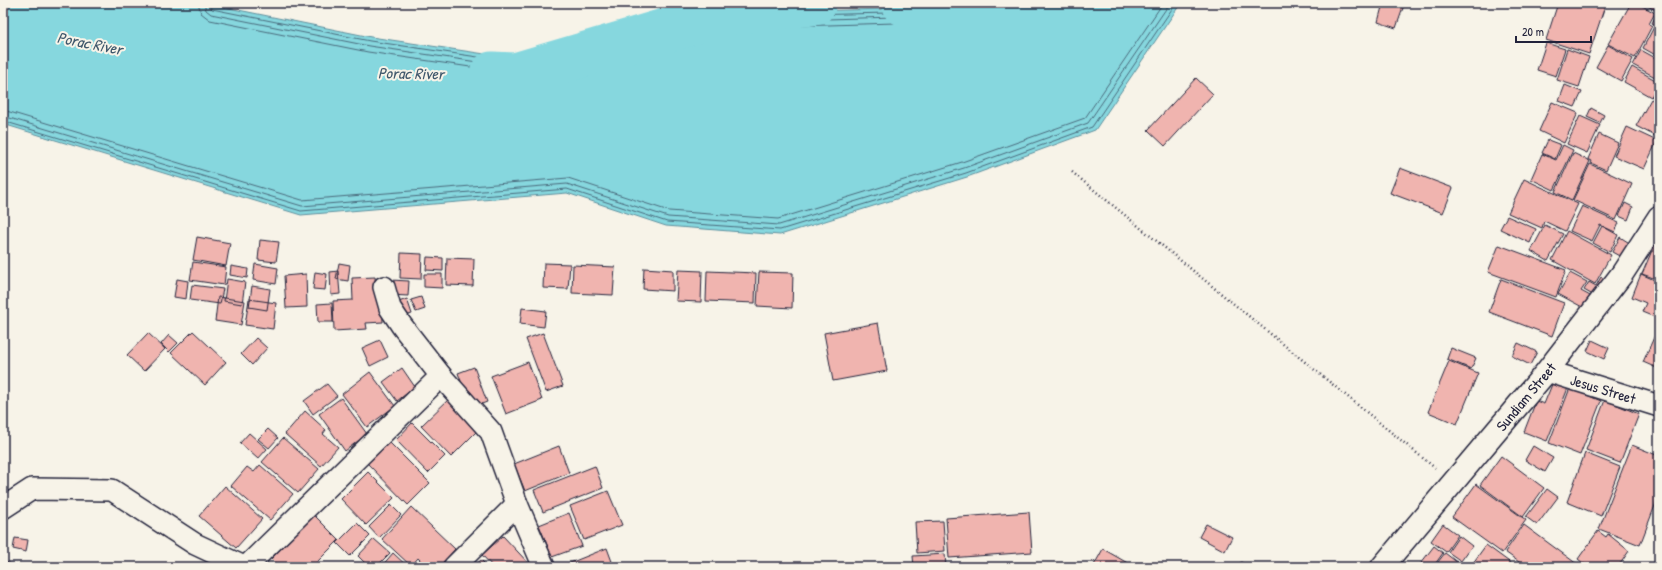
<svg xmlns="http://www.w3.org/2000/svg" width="1662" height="570" viewBox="0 0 1662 570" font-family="'Patrick Hand',sans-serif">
  <rect width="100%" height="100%" fill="#f7f3e8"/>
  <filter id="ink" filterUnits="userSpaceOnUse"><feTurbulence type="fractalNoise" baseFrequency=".025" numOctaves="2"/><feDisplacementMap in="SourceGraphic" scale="8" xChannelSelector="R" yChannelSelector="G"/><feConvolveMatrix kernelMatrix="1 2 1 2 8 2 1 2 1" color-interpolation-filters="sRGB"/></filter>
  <g filter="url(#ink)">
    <path fill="#86d7de" stroke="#5e8f9d" d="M3,3h201l167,34 181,27 173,-51 203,-5 9,-5h244l-86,127 -128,47 -187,58 -114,-9 -99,-33 -266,22 -298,-91z"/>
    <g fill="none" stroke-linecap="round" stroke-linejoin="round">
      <path stroke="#4a6a7c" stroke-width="1" d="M198,3l3,10 9,7 158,32 184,27 176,-51 201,-6 15,-7 5,-12
        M204,3l2,7 5,4 158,32 183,27 175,-51 201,-6 12,-5 3,-8
        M209,3l3,6 158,32 182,27 174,-51 202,-5 8,-4 1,-5
        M3,110l299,90 266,-22 101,33 109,8 184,-57 123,-44 78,-115
        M3,116l299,90 265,-22 101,33 111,8 185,-57 124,-45 82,-120
        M3,121l298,90 266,-22 100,33 113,8 186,-57 126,-46 84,-124"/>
      <path stroke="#86d7de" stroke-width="45" d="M903,3l25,5 6,-5
        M492,74l23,1 210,-62 89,-10"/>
    </g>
    <path fill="#f0b4af" stroke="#22223b" d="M1383,3l21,2 -8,23 -18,-6z
      M1558,3h48l-17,51 -43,-14z
      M1631,3h6l18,10 -6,11 3,2 -17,32 -27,-14z
      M1640,3h19v1l-3,6z
      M1659,10v17l-7,-4z
      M1654,27l5,3v27l-16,-9z
      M1546,43l19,6 -9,27 -19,-6z
      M1608,45l25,14 -12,22 -25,-14z
      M1567,49l22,8 -10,30 -22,-7z
      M1641,50l18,10v10l-4,7 -22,-12z
      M1632,67l27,15 -8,15 -27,-15z
      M1196,78l17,16 -48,52 -17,-16z
      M1565,85l17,7 -7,15 -16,-6z
      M1659,85v16l-7,-4z
      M1651,99l8,4v35l-23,-12z
      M1552,102l26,11 -14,30 -25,-12z
      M1591,108l13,7 -4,8 -13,-6z
      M1580,116l20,9 -13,28 -20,-9z
      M1627,127l30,14 -13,28 -30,-13z
      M1599,134l19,9 -12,27 -15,-7 1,-2 -4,-2z
      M1548,140l13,5 -6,14 -13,-6z
      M1563,145l10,5 -19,40 -23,-11 11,-25 14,6z
      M1573,153l17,8 -18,39 -17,-8z
      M1590,164l42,20 -16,36 -43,-20z
      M1400,168l53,20 -10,25 -53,-20z
      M1524,179l54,25 -13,27 -21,-10 -2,7 -34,-15z
      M1625,203l8,4 -5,13 -9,-4z
      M1582,206l37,17 -4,9 -15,-7 -8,16 -22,-10z
      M1507,216l29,13 -6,14 -30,-14z
      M1545,225l18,9 -15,27 -17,-10z
      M1602,226l16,9 -8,17 -17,-9z
      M1567,231l44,24 -16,29 -43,-24z
      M1659,234v46l-17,-6z
      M197,237l33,6 -4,23 -33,-6z
      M1620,237l11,7 -8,14 -11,-6z
      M260,240l19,2 -3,20 -18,-2z
      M1499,245l67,25 -10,27 -68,-25z
      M401,253l21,1 -1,25 -21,-1z
      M427,257l16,1v13l-17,-1z
      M447,258l27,1 -1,27 -27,-1z
      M193,262l33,5 -2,18 -34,-5z
      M339,263l11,2 -2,16 -12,-2z
      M544,263l26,1 -2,25 -25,-1z
      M255,264l23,4 -2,16 -23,-4z
      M573,265l42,2 -2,28 -41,-2z
      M231,266l17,3 -1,9 -17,-3z
      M644,268l29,2v21l-30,-2z
      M678,270l24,1 -1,31 -25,-1z
      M338,271l2,23 -9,1 -1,-23z
      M707,271l49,2 -1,30 -49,-2z
      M315,272l12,2 -2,16 -12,-1z
      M759,272l34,1 -1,35 -35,-2z
      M1570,273l17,9 -6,9 11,6 -6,12 -28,-15z
      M306,274l1,33 -21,1 -2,-32z
      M424,274h18v14l-18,-1z
      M1641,274l18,8v37l-17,-7 4,-9 -14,-6z
      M375,277l2,23 5,-1 1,23 -17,1 1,6 -33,2 -1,-30 20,-1 -1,-22z
      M1601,277l7,4 -10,17 -14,-8 5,-8 7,4z
      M177,279l11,2 -2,18 -12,-2z
      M227,279l18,3 -3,22 -18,-3z
      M1501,279l63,24 -12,33 -63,-24z
      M391,280l18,1 -1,15 -18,-1z
      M192,285l31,4 -3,15 -30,-4z
      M252,286l18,3 -3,21 -18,-3z
      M218,297l27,4 -4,24 -26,-4z
      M421,297l4,12 -9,3 -5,-12z
      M249,299l27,4 -3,26 -28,-4z
      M407,299l5,15 -14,4 -5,-14z
      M332,303l1,19h-15l-1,-18z
      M522,308l24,3 -2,16 -24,-3z
      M878,323l9,48 -54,10 -9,-48z
      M1659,326v43l-16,-7z
      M193,331l33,31 -21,23 -34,-32z
      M148,333l17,16 -21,22 -17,-16z
      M543,333l20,53 -17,6 -20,-53z
      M169,335l9,8 -9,9 -8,-8z
      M256,338l11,10 -15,17 -11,-11z
      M380,340l8,17 -18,9 -8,-18z
      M1592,340l17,8 -5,11 -17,-8z
      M1518,343l19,9 -7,13 -18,-9z
      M1451,348l25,10 -5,11 -24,-10z
      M1449,361l29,12 -21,51 -29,-12z
      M528,362l14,38 -36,14 -15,-38z
      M474,367l13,35 -16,6 -13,-35z
      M402,368l13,19 -18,14 -14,-19z
      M370,372l25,34 -28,21 -25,-33z
      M1553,382l15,6 -21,53 -23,-9 12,-31 8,3z
      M327,384l10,12 -24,18 -9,-13z
      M1570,388l31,13 -21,54 -31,-12z
      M452,396l30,30 -31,31 -30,-31z
      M341,398l26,36 -22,17 -26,-37z
      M1605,400l34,14 -19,49 -34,-13z
      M305,411l21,19 -3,4 15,13 -17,19 -36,-32z
      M412,423l33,33 -17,17 -32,-33z
      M268,429l10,9 -9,10 -11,-9z
      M249,433l18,16 -9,10 -18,-16z
      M283,438l36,31 -21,24 -36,-31z
      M389,442l41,41 -22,22 -41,-42z
      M1632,445l27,11v39l-19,50 -41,-16z
      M559,446l10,27 -44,18 -11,-27z
      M1533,446l20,12 -8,14 -20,-12z
      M1585,453l35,14 -19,49 -34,-14z
      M1501,456l43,32 -21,29 -43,-32z
      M260,465l33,29 -23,26 -39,-34 16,-19 7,5z
      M595,466l8,22 -60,24 -9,-22z
      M368,472l26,26 -28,27 -25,-26z
      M1476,484l50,36 -24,33 -50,-36z
      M225,486l37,33 -26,29 -37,-32z
      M1547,489l11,8 -21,28 -11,-8z
      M608,491l14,34 -38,15 -14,-34z
      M391,505l10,10 -22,23 -10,-11z
      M411,507l44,42 -16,18h-12l-9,-9 -7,8 -29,-27z
      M1029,512l3,40 -83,6 -3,-40z
      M569,513l13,33 -30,11 -13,-32z
      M314,515l25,25 -27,27h-33l-8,-8z
      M943,521l2,30 -28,2 -2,-31z
      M357,523l13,13 -20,20 -13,-13z
      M1206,524l26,13 -7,14 -26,-14z
      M1443,524l15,11 -12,17 -15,-11z
      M1524,525l57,42h-55l-21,-15z
      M1598,531l8,6 2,-3 21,17 -11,16h-30l-10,-8z
      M503,536l29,31h-39l-11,-12z
      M1459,536l13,10 -11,15 -13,-9z
      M15,538l13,2 -2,12 -13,-3z
      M374,539l16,14 -14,14h-7l-11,-11z
      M1486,545l30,22h-46z
      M1434,546l9,7 -10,14h-15z
      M607,548l7,19h-54z
      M1103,549l28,16 -1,2h-37z
      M393,553l15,14h-27z
      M1445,553l18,14h-29z
      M945,554l1,13h-32l-1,-11z
      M481,560l7,7h-15z
      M5,562l15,4v1h-16z
      M1241,562l7,5h-11z"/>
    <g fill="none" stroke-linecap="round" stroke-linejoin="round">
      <defs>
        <g id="minor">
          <path d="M384,287l6,21 12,18 39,50 50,56 26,72 27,63"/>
          <path id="s1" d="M1547,371l112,35"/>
          <path d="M3,508l29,-19 80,1 83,54 49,23"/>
          <path d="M246,567l195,-191"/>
          <path d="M454,567l63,-63"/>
        </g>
        <g id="tertiary">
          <path id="s2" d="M1382,567l165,-196 75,-97 37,-57"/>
        </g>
      </defs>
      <use href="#minor" stroke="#22223b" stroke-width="24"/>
      <use href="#tertiary" stroke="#22223b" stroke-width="25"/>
      <path stroke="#22223b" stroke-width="2.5" stroke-dasharray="1 3" stroke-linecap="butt" d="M1072,172l363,296"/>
      <use href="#minor" stroke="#f7f3e8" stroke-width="21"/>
      <use href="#tertiary" stroke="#f7f3e8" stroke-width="22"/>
    </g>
  </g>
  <g text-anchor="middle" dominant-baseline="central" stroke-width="4" stroke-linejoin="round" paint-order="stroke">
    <g font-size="15" fill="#22223b" stroke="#f7f3e8">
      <text stroke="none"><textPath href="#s1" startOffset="59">Jesus Street</textPath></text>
      <text stroke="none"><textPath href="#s2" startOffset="223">Sundiam Street</textPath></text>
    </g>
    <g font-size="16" font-style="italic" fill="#40586c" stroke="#f7f3e8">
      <text transform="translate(90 43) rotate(11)">Porac River</text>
      <text transform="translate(411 73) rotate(1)">Porac River</text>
    </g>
  </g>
  <rect width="1662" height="570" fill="none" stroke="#f7f3e8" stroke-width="16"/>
  <rect x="8" y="8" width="1646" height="554" fill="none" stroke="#22223b" stroke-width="1.5" filter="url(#ink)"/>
  <path d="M1516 36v6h75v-6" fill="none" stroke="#22223b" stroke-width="2"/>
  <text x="1522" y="36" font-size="12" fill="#22223b" stroke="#f7f3e8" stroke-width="3" paint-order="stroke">20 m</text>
</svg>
